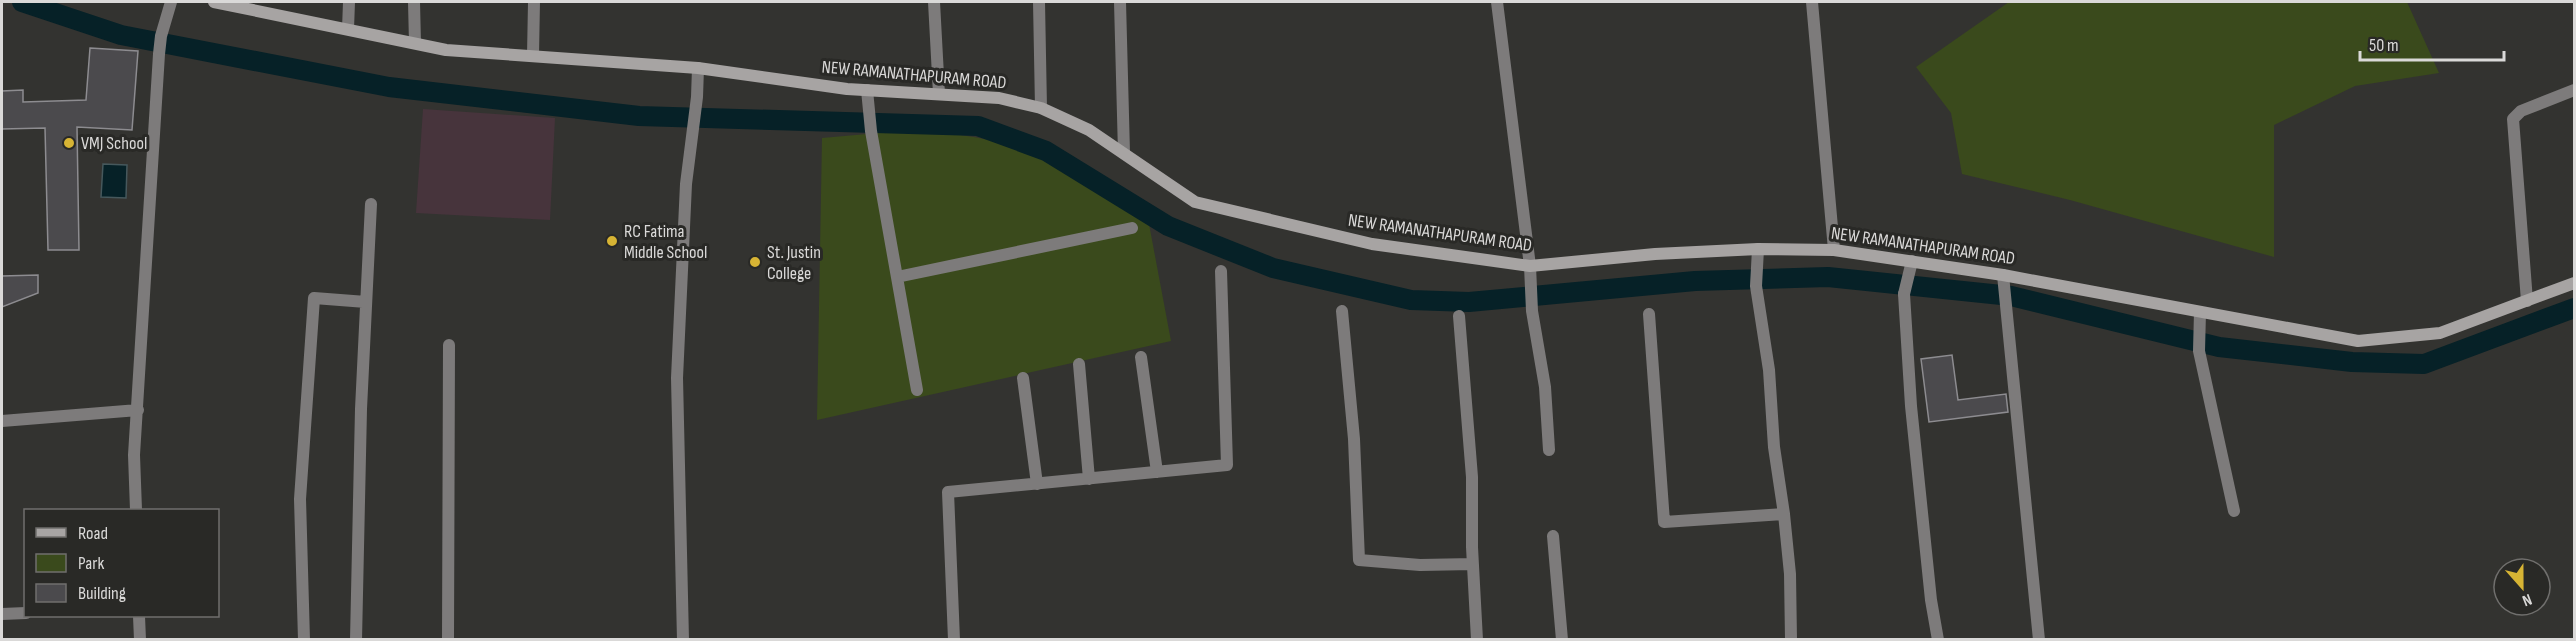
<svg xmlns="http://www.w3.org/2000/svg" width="2576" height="641" viewBox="0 0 2576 641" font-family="'Sofia Sans Condensed',sans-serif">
  <rect width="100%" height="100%" fill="#333330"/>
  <path fill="#47343c" d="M423,109l132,9 -5,102 -134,-7z"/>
  <path fill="#3a4a1c" d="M2009,2h398l32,71 -84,13 -81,39v132l-204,-57 -108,-26 -11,-61 -35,-46z
    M901,131c43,1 86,5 126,20 42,16 84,49 122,73l22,117 -354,79 5,-282z"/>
  <path fill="#062127" stroke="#46585c" stroke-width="1.5" d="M103,164l24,1 -1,33 -25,-1z"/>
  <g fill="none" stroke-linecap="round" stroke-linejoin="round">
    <path stroke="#062127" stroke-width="20" d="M22,2l99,33 268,52 250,29 339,10 68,25 122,75 105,42 138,32 58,2 226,-21 133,-4 183,19 208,51 133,15 72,2 150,-56"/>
  </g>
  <path fill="#4b4a4d" stroke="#8d8c90" stroke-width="1.5" d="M90,48l48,3 -6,79 -55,-3 2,123h-31l-3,-122 -43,1v-38l21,-1v12l63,-2z
    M38,275v18l-36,14v-31z
    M1952,355l6,45 48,-6 2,18 -79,10 -8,-63z"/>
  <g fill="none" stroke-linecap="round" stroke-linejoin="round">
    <path stroke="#7d7b7b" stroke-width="12" d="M414,2l1,41
      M934,2l5,92
      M867,90l4,41 46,259
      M897,277l235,-49
      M1904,294l8,-33
      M2527,301l-14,-182 8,-8 53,-21"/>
    <path stroke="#7d7b7b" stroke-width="12" d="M1039,2l2,106
      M1120,2l4,151
      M1497,2l33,264 2,45 13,76 4,63
      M348,29l1,-27
      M533,55l1,-53
      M1758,249l-2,37 13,84 5,77 10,67 6,60 1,66
      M2003,275l36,365
      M1904,294l7,112 20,194 7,40
      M1342,311l12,128 5,121 61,5 53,-1
      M2200,312l-1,39 35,160
      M1649,314l15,208 120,-8
      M1459,316l13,161v70l5,93
      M1141,357l16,115
      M1079,364l10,115
      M1023,378l14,106
      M2,421l136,-11
      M136,510l-2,-55 25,-401 2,-18 10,-34
      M1553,536l9,104
      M2,614l24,-1
      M139,616l1,24
      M304,640l-4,-141 14,-201 52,4
      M356,640l5,-231 10,-205
      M448,640l1,-295
      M683,640l-6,-262 9,-194 11,-87 1,-29
      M954,640l-6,-148 279,-27 -6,-194"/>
    <path stroke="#7d7b7b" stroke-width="12" d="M1812,2l22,248"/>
    <path stroke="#a7a4a3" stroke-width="12" d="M214,2l232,48 252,18 149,21 152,9 42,10 48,22 106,72 177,42 158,22 125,-12 103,-5 76,1 169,25 355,66 82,-8 134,-50"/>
  </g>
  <g fill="#d7b434" stroke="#292926" stroke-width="2">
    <circle cx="69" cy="143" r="6"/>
    <circle cx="612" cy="241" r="6"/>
    <circle cx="755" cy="262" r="6"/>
  </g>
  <g text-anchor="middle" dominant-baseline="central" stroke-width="6" stroke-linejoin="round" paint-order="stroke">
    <g font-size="18" fill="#dad9d8" stroke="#292926">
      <text transform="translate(914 75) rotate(5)">NEW RAMANATHAPURAM ROAD</text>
      <text transform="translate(1440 233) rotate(8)">NEW RAMANATHAPURAM ROAD</text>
      <text transform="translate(1923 246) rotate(8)">NEW RAMANATHAPURAM ROAD</text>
    </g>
    <g font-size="18" fill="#dad9d8" stroke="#292926" text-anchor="start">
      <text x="81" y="143">VMJ School</text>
      <text x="624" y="231">RC Fatima<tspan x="624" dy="21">Middle School</tspan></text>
      <text x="767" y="252">St. Justin<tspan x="767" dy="21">College</tspan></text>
    </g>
  </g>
  <rect width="2576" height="641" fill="none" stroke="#dad9d8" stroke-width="6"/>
  <rect x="24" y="509" width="195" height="108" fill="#292926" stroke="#706f6d" stroke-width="1.5"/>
  <rect x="36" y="528" width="30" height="9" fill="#a7a4a3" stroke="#706f6d" stroke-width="1.5"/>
  <text x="78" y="539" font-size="18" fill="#dad9d8">Road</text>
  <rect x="36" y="554" width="30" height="18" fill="#3a4a1c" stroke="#706f6d" stroke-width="1.5"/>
  <text x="78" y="569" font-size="18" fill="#dad9d8">Park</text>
  <rect x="36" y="584" width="30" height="18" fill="#4b4a4d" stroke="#706f6d" stroke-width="1.5"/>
  <text x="78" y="599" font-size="18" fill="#dad9d8">Building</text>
  <g transform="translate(2522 587) rotate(159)"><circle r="28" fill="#292926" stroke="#706f6d" stroke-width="1.5"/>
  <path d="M0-4.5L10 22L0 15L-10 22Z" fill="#d7b434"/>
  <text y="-9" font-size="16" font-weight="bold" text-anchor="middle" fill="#dad9d8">N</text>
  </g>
  <path d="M2360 51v9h144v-9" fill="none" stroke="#dad9d8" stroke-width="3"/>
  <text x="2369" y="51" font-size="18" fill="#dad9d8" stroke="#292926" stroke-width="4.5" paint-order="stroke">50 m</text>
</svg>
